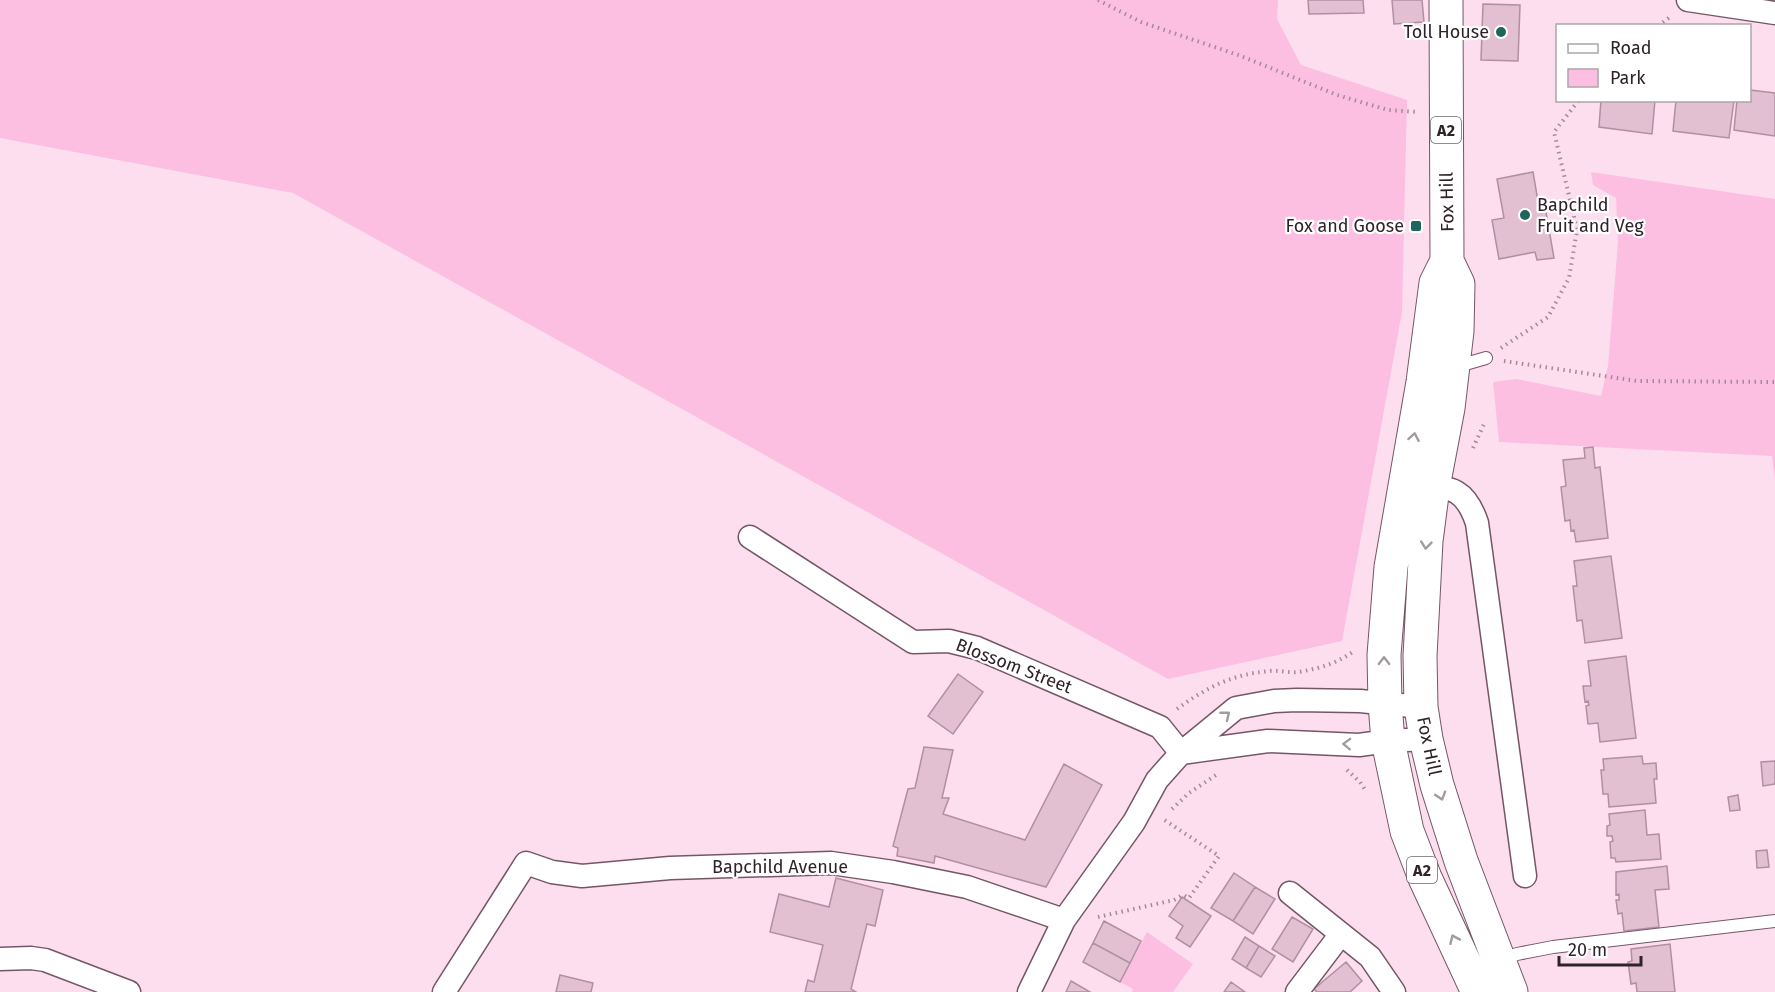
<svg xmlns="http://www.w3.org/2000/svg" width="1775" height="992" viewBox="0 0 1775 992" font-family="'Fira Sans',sans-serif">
  <rect width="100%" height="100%" fill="#fcdeee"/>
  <path fill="#fdbfe1" d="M0,0h1278l-1,19 24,46 106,35 -5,212 -60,329 -174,38 -875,-486 -293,-55z
    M1591,172l184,27v281l-3,-24 -273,-14 -6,-60 23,-3 85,17 7,-30 10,-124 -2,-44 -23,-13z
    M1147,932l46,32 -20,28h-41l1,-3 -13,-7z"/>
  <path fill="#e3bfd2" stroke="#b18fa1" stroke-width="1.5" d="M1308,0h55l1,13 -55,1z
    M1392,0h30l2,22 -30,2z
    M1483,4l37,1 -2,56 -37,-1z
    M1750,90l25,3v43l-41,-6 3,-30h13z
    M1601,100h54l-3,34 -53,-7z
    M1676,100h58l-5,38 -56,-7z
    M1533,172l7,41 6,-1 8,46 -17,2 -2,-8 -36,7 -7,-39 12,-2 -7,-39z
    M1593,447l2,21 5,-1 8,71 -32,4 -2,-12 -3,1 -1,-11 -5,1 -4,-34 5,-1 -3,-26 22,-2 -1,-10z
    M1611,556l11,82 -37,5 -3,-23 -5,1 -4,-35h4l-3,-25z
    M1626,656l10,82 -36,4 -2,-19 -10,1 -2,-18 3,-1 -1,-4 -3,1 -2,-16h8l-3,-25z
    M958,674l25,18 -30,42 -25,-18z
    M924,747l29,3 -11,48h7l-6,16 82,26 39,-76 38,21 -56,102 -111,-31 -1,7 -37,-7 1,-8 -5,-2 15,-57 7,-1z
    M1642,756l1,8 13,-1 1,16h-3l2,24 -47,4 -1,-13h-5l-2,-24h3l-1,-11z
    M1775,761v23l-12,2 -2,-24z
    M1738,795l2,15 -10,1 -2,-14z
    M1645,810l2,25 12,-1 2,25 -45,3 -1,-4h-4l-1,-16 3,-1 -1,-5h-5v-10l3,-1 -1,-11z
    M1767,850l2,17 -12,1 -1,-17z
    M1667,866l2,23 -14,1 4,37 -35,4 -2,-18 -4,1 -2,-14h3v-6l-3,1v-23z
    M1234,873l21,14 -22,34 -22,-13z
    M836,878l47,12 -8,36 -8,-2 -16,65 5,3h-51l3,-12 6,2 9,-37 -53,-13 9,-38 50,13z
    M1255,887l20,12 -22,35 -20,-13z
    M1182,897l29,19 -21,31 -14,-9 7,-12 -14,-10z
    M1292,917l21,12 -20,33 -21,-13z
    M1104,921l37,20 -11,22 -37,-20z
    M1245,937l14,9 -13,22 -14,-9z
    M1093,943l37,20 -10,19 -37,-20z
    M1670,944l5,48h-38l-1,-9 -5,1 -3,-22 4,-1 -1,-12z
    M1259,946l16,10 -14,21 -15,-9z
    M1346,962l16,19 -12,11h-33l-3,-3z
    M560,975l33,8 -2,9h-35z
    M1071,981l19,11h-24z
    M1231,982l14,10h-21z"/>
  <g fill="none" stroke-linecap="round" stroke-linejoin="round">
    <defs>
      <path id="lane" d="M1455,367l31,-9
        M1500,960l17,-6 36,-7 222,-26"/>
      <path id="street" d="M1688,0l87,13
        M1420,491c32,-9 47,2 57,32l48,353
        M750,537l163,105 36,-1 28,7 183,79 21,26
        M1181,753l87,-12 91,4 29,-4 38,-2
        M1290,893l80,64 24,35
        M0,959l31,-1 14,2 84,32
        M444,992l82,-129 26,9 30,4 88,-8 161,-5 62,9 74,15 97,33
        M1029,992l35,-72 70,-98 23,-42 24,-27 55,-45 38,-7 23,-1 63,1 61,6
        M1297,992l44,-58"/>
      <path id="primary" d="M1446,0l1,261 11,23 -1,47 -9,77 -15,79 -7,54 -6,115 1,51 5,32 11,46 24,76 50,131
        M1447,261l-11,22 -13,99 -32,185 -7,88 1,49 3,37 19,90 18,47 53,114"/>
    </defs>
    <use href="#lane" stroke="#755667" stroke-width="14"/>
    <use href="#street" stroke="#755667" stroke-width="25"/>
    <use href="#primary" stroke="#755667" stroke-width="35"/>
    <path stroke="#a28b97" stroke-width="4" stroke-dasharray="1.5 4.5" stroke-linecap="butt" d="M1098,0l43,22 100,34 96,39 51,15 30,2
      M1658,26l12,-9
      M1501,348l47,-31 21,-39 8,-48 -23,-98 25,-32
      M1504,361l133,20 138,1
      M1473,448l11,-24
      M1177,709c30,-22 56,-35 93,-38 9,-1 19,2 28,1 20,-3 40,-9 56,-21
      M1347,770l13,12 6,9
      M1172,809l17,-16 27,-18
      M1098,917l76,-17 9,-5 6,3 30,-42 -56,-37"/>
    <use href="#lane" stroke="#fff" stroke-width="12"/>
    <use href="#street" stroke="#fff" stroke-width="22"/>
    <use href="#primary" stroke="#fff" stroke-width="33"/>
  </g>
  <defs><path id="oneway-chevron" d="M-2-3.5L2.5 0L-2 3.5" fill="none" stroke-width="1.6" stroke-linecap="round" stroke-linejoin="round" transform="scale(1.5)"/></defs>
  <g stroke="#a29c9f">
    <use href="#oneway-chevron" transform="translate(1414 437) rotate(-80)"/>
    <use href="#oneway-chevron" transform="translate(1426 545) rotate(96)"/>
    <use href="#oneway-chevron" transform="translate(1384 661) rotate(-90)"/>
    <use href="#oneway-chevron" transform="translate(1226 715) rotate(-39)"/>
    <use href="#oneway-chevron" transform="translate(1347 744) rotate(-178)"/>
    <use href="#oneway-chevron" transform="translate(1441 796) rotate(73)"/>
    <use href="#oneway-chevron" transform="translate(1454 939) rotate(-114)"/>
  </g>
  <g fill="#1e665c" stroke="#fff" stroke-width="2">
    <circle cx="1501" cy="32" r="6"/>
    <circle cx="1525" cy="215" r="6"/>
    <rect x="1410" y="220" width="12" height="12" rx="3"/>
  </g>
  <g text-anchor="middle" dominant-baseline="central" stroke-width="4.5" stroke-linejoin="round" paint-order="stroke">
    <g fill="#fff" stroke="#6e6469" stroke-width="1.5">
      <rect x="1431" y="117" width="30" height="26" rx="4.5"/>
      <rect x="1407" y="857" width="30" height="26" rx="4.5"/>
    </g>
    <g font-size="16" font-weight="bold" fill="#302229">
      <text x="1446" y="130">A2</text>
      <text x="1422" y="870">A2</text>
    </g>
    <g font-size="18" fill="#302229" stroke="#fff" text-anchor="end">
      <text x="1489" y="32">Toll House</text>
      <text x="1537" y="205" text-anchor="start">Bapchild<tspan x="1537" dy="21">Fruit and Veg</tspan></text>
      <text x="1404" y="226">Fox and Goose</text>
    </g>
    <g font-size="18" fill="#302229" stroke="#fff">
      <text transform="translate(1447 202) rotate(-91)">Fox Hill</text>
      <text transform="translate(1014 666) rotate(21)">Blossom Street</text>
      <text transform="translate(1429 746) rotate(78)">Fox Hill</text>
      <text x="780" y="867">Bapchild Avenue</text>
    </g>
  </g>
  <rect x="1556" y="24" width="195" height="78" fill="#ffffff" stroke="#aca7a9" stroke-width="1.5"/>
  <rect x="1568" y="44" width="30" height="9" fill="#ffffff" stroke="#aca7a9" stroke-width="1.5"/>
  <text x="1610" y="54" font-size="18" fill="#302229">Road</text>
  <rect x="1568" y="69" width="30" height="18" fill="#fdbfe1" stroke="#aca7a9" stroke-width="1.5"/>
  <text x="1610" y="84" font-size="18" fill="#302229">Park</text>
  <path d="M1559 956v9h82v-9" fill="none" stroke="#302229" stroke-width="3"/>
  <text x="1568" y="956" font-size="18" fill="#302229" stroke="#ffffff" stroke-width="4.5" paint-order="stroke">20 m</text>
</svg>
